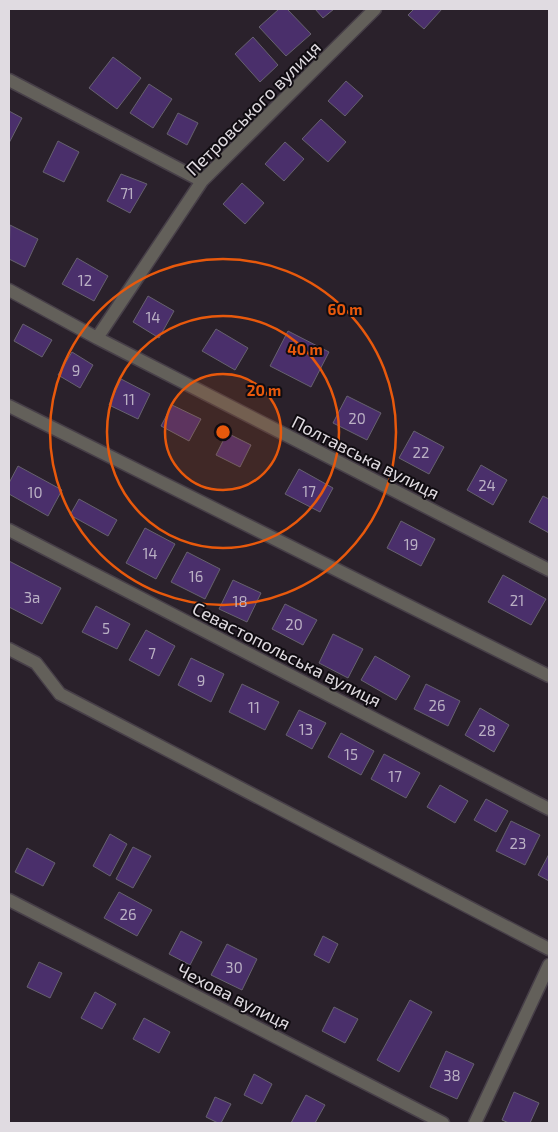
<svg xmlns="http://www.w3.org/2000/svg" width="558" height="1132" viewBox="0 0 558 1132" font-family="'Exo 2',sans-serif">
  <rect width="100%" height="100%" fill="#2a212b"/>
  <path fill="#4a2f6b" stroke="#66616e" d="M279,9h8l24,25 -25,22 -27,-29z
    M315,9h19l-11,9z
    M414,9h28l-18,20 -16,-14z
    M253,37l25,28 -18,17 -25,-28z
    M113,57l28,21 -24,31 -28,-21z
    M346,81l17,15 -18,20 -17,-15z
    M149,84l23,15 -19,29 -23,-15z
    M9,111l13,7 -13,25z
    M178,113l20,10 -11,22 -20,-11z
    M321,119l25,23 -18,20 -26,-23z
    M58,141l21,11 -15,30 -21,-10z
    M285,142l19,17 -20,22 -19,-17z
    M121,174l26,10 -17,29 -23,-12z
    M242,183l22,20 -19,21 -22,-20z
    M10,225l28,14 -13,28 -16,-8z
    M77,258l31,18 -14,25 -32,-17z
    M148,296l26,15 -15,27 -26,-16z
    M23,324l29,16 -10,17 -28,-16z
    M216,329l32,19 -13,22 -33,-19z
    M288,331l41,21 -18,35 -41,-21z
    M72,352l21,13 -13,23 -22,-13z
    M121,379l29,15 -12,25 -29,-14z
    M347,396l34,17 -14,27 -34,-17z
    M172,405l29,14 -12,22 -28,-15z
    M414,431l30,16 -15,27 -30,-16z
    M227,433l24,12 -11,22 -24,-12z
    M481,465l26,15 -14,25 -26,-15z
    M18,466l44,24 -14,26 -39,-22v-11z
    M299,469l34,19 -13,24 -35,-18z
    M543,496l6,3v34l-20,-11z
    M79,499l38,21 -9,16 -38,-21z
    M401,521l34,18 -14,27 -34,-18z
    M145,528l30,16 -19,35 -30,-16z
    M187,552l33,17 -15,30 -34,-17z
    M9,561l52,27 -19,36 -33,-17z
    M503,575l43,24 -15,26 -43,-23z
    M233,580l28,13 -14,29 -28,-13z
    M285,604l32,16 -14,25 -31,-16z
    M96,606l34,18 -13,25 -35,-17z
    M146,630l29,16 -16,30 -30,-16z
    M333,634l30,15 -15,29 -29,-15z
    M375,656l35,20 -14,24 -35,-20z
    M191,658l33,16 -13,28 -33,-17z
    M242,684l37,18 -14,28 -36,-18z
    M426,684l34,17 -12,25 -34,-17z
    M480,708l29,17 -15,27 -29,-17z
    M299,710l27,13 -14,26 -26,-14z
    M341,733l33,18 -13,24 -33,-18z
    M384,754l36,19 -14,25 -35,-19z
    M440,785l28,16 -13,22 -28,-16z
    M486,799l22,12 -12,21 -22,-12z
    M511,821l29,14 -15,30 -29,-14z
    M110,834l17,10 -17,32 -17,-10z
    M133,847l18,9 -18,32 -17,-9z
    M27,848l28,15 -12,23 -28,-14z
    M549,854v27l-11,-6z
    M119,892l33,18 -15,26 -33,-18z
    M181,931l21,11 -12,23 -21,-11z
    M323,936l15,8 -9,19 -15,-8z
    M227,944l30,15 -15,31 -31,-15z
    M39,962l23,11 -12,25 -23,-11z
    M95,992l21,12 -14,25 -21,-11z
    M410,1000l22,12 -33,60 -22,-12z
    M334,1007l24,12 -13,24 -23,-12z
    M144,1018l26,14 -11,21 -26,-14z
    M446,1051l28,13 -17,35 -27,-12z
    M254,1074l18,10 -10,20 -18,-9z
    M514,1092l25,11 -9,20h-21l-7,-3z
    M306,1095l19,10 -10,18h-24z
    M215,1097l16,7 -10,19h-3l-12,-6z"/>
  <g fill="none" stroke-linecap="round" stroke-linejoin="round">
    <defs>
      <path id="minor" d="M9,80l193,101
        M9,290l88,48 452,232
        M97,338l105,-157 173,-172
        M9,406l540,270
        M9,530l540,279
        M9,649l27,14 24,31 489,255
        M9,900l434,223
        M475,1123l74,-158"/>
    </defs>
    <use href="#minor" stroke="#473f48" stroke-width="15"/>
    <use href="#minor" stroke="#63605a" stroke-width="12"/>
  </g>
  <circle cx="223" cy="432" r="58" fill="#e8590c" fill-opacity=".12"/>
  <g fill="none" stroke="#e8590c" stroke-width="2.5">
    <circle cx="223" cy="432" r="58"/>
    <circle cx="223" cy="432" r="116"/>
    <circle cx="223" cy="432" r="173"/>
  </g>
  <g text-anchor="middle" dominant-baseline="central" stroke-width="4" stroke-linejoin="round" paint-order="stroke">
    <g font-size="15" fill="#bab0c4">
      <text x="127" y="193">71</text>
      <text x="85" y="280">12</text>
      <text x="153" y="317">14</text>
      <text x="76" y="370">9</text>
      <text x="129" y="399">11</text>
      <text x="357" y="418">20</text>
      <text x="421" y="452">22</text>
      <text x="487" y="485">24</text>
      <text x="309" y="491">17</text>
      <text x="35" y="492">10</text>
      <text x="411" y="544">19</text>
      <text x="150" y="553">14</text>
      <text x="196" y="576">16</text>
      <text x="32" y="597">3а</text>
      <text x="517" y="600">21</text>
      <text x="240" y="601">18</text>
      <text x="294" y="624">20</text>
      <text x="106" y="628">5</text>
      <text x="152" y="653">7</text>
      <text x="201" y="680">9</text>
      <text x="437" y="705">26</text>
      <text x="254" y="707">11</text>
      <text x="306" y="729">13</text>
      <text x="487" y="730">28</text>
      <text x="351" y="754">15</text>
      <text x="395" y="776">17</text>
      <text x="518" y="843">23</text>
      <text x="128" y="914">26</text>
      <text x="234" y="967">30</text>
      <text x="452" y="1075">38</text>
    </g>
    <g font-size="18" fill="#e0dbe1" stroke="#100c11">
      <text transform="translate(253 108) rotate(-45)">Петровського вулиця</text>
      <text transform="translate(366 457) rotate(27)">Полтавська вулиця</text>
      <text transform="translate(287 654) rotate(27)">Севастопольська вулиця</text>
      <text transform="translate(234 996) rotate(27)">Чехова вулиця</text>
    </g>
  </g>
  <circle cx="223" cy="432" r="8" fill="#e8590c" stroke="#100c11" stroke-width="2.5"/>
  <g font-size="15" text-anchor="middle" font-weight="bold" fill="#e8590c" stroke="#100c11" stroke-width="4" stroke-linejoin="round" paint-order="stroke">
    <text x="345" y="315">60 m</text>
    <text x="305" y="355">40 m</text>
    <text x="264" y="396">20 m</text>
  </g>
  <rect width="558" height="1132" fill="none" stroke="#e0dbe1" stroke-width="20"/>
</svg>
